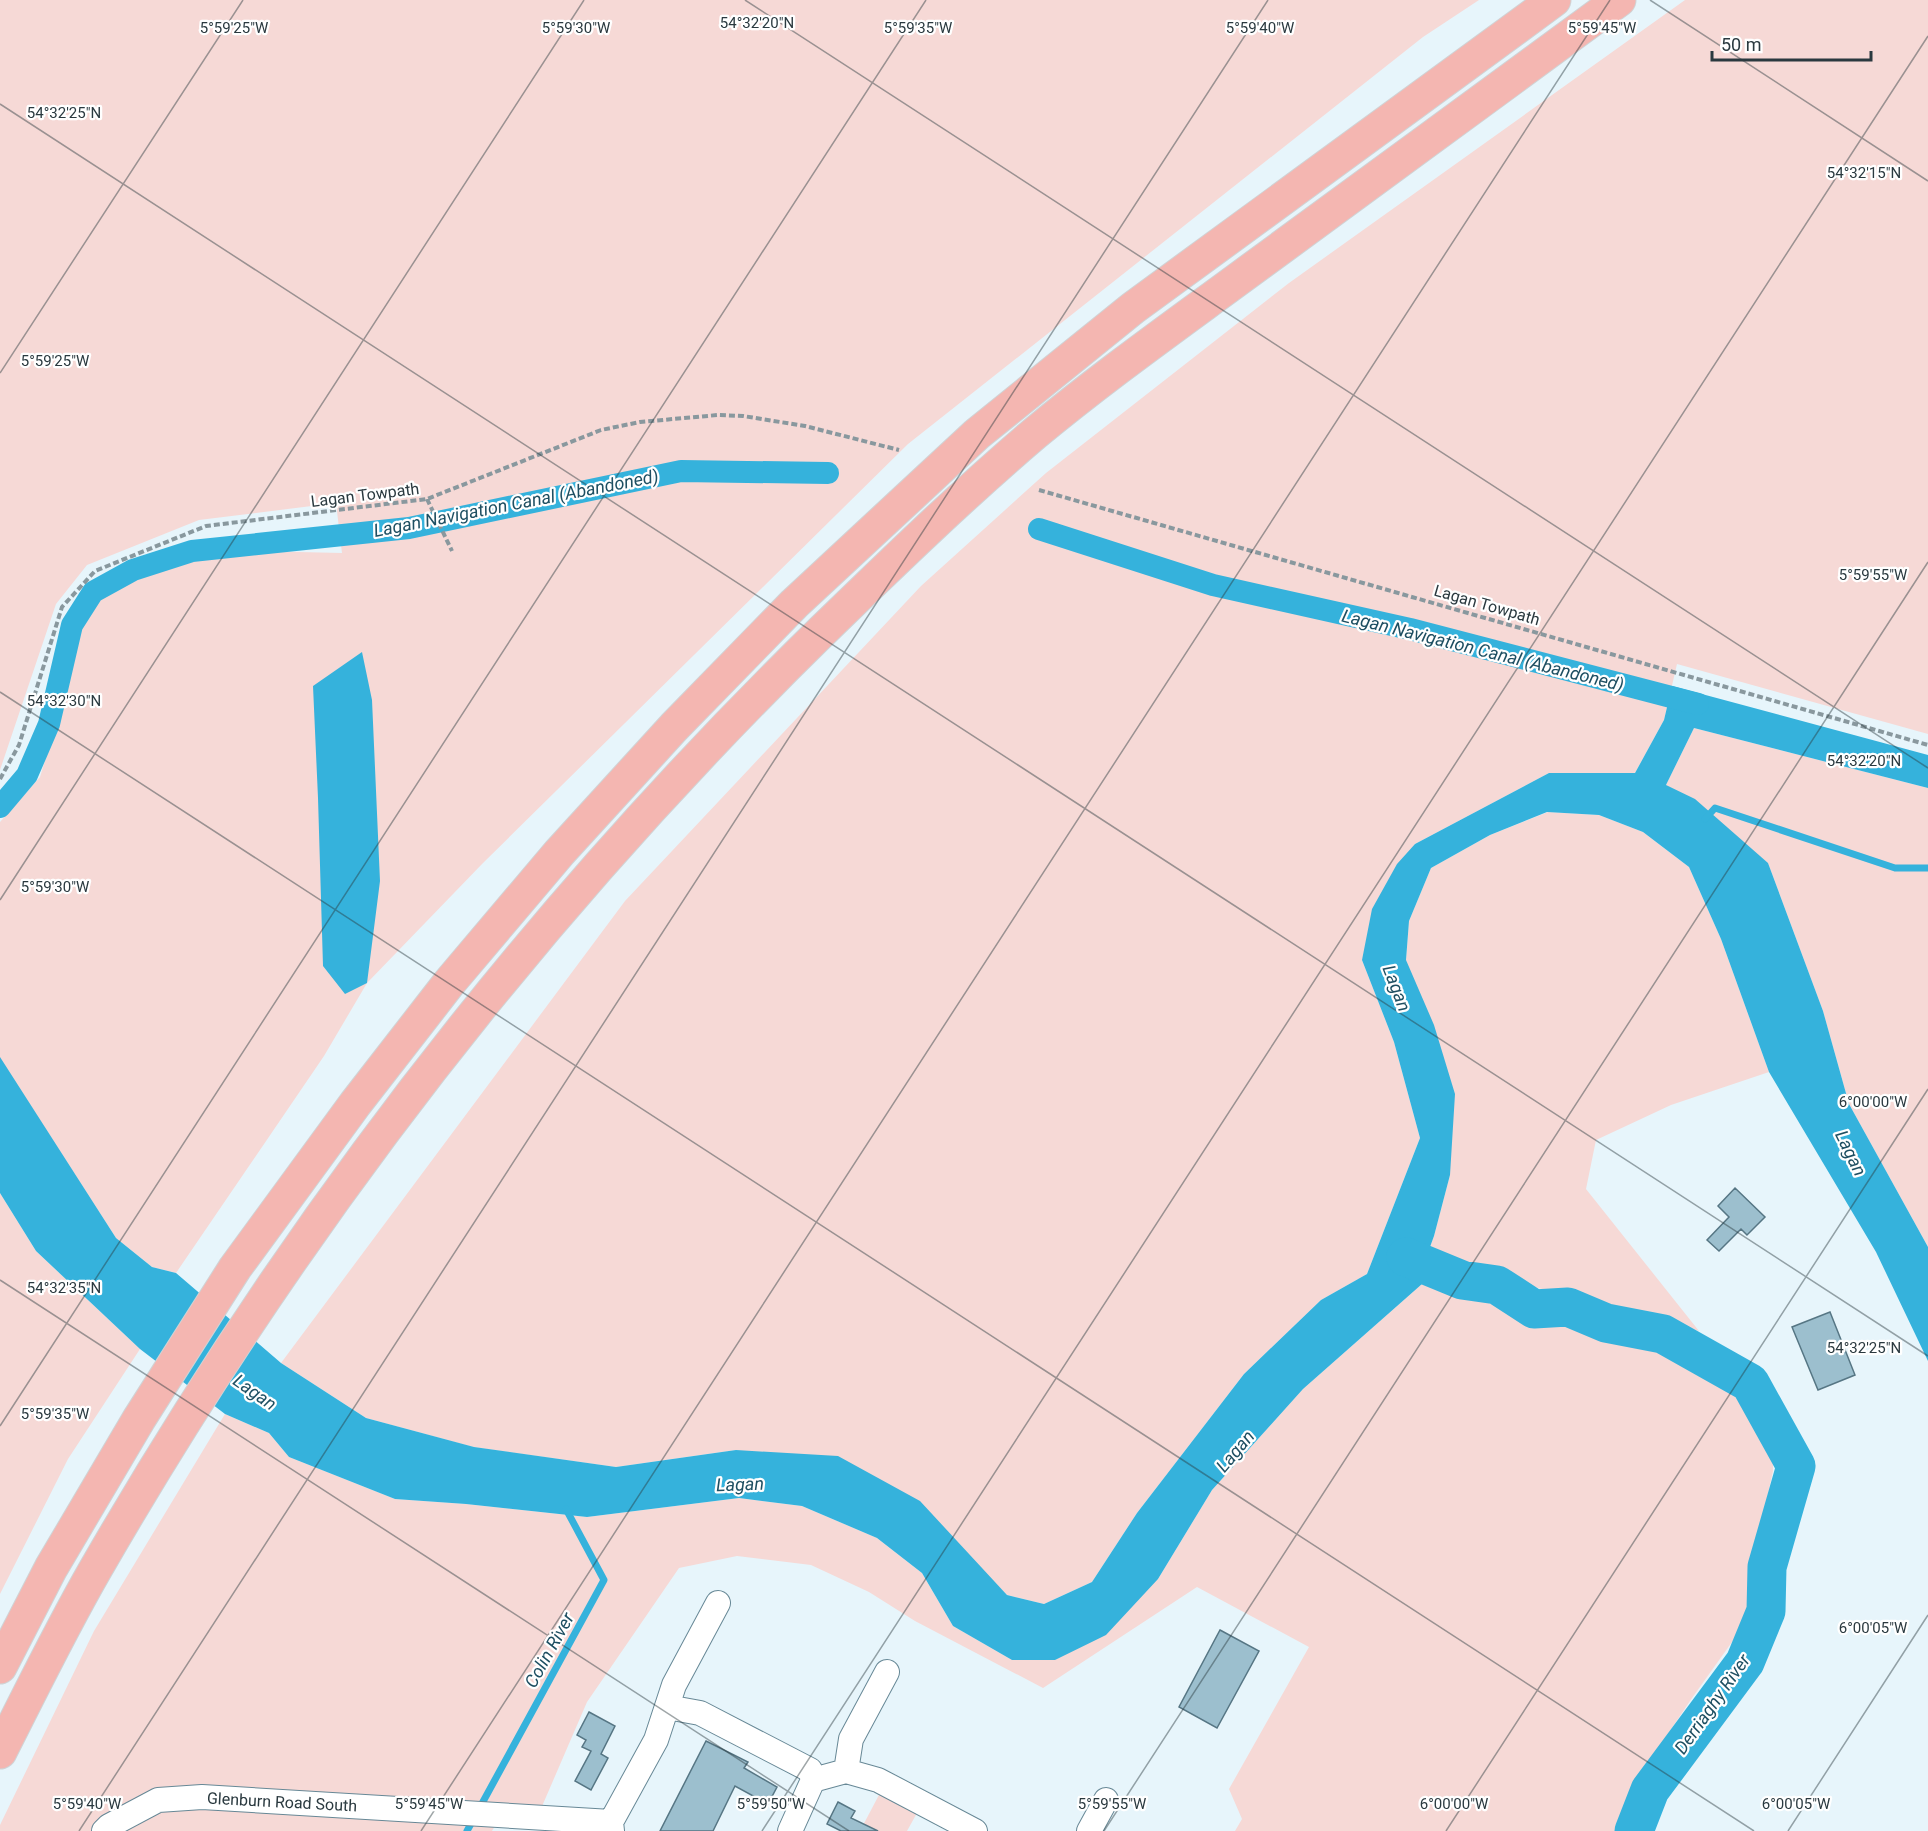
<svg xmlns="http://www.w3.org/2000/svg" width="1928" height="1831" viewBox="0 0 1928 1831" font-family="Roboto,sans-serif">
  <rect width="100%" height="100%" fill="#e7f5fb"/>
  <path fill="#f6d9d6" d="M0,0h1479l-56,37 -515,407 -425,419 -116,120 -43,73 -148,217 -24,-6 -36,-29 -116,-180v-236l40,-45 23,-75 16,-81 22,-26 64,-31 46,-14 131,3 -6,-50 -137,17 -112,45 -31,39 -56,166z
    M1685,0h243v734l-251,-70 -13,56 -29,53h-86l-134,71 -53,116 32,82 26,96 -53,136 -46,26 -77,74 -107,139 -45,69 -48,22 -37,-9 -36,-37 -235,-108 -120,17 -143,-20 -107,-29 -85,-55 344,-462 296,-315 125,-113 243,-190z
    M1694,728l234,60v459l-79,-143 -26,-93 -55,-148 -102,-78z
    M1548,812l51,3 44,17 46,35 32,72 48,133 -98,33 -75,35 -10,49 113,142 -273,-73 8,-22 16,-61 -44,-215 3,-39 22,-53 59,-33z
    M0,1193l36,58 104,98 -72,110 -68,135z
    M1422,1284l227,65 12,-6 42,22 43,28 27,50v28l-17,77 -9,73 -55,77 -57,85 -16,48h-384l7,-12 -13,-30 80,-142 -112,-60 -154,101 -128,-67 -46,-29 -58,-27 -74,-9 -58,12 -92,134 -44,102 -2,13 -46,9 -3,5h-492v-6l94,-194 131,-217 44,19 20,24 106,42 71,5 121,13 152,-19 63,8 75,32 45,35 31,53 59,34h43l103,-81 54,-89 91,-101z
    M880,1793l37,20 -10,18h-47z"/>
  <path fill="#35b2dc" d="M362,652l10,48 8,181 -13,102 -22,11 -22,-28 -5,-168 -5,-112z
    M1672,686l256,69v33l-234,-60 -28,57 29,14 73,64 55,148 26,93 79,143v114l-52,-109 -107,-180 -48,-133 -32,-72 -46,-35 -44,-17 -52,-3 -57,23 -59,33 -22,53 -3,39 28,65 21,69 -5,81 -16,61 -8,22 -4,26 -119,105 -91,101 -54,89 -52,56 -51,25h-43l-59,-34 -31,-53 -45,-35 -75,-32 -63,-8 -152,19 -121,-13 -71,-5 -106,-42 -20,-24 -44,-19 -85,-65 -104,-98 -36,-58v-136l116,181 36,29 24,6 105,90 85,55 108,29 142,20 120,-17 102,6 82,45 87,94 37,9 48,-22 45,-69 107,-139 77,-74 46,-26 53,-136 -26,-96 -32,-82 10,-51 25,-45 18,-20 134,-71h86l29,-53z"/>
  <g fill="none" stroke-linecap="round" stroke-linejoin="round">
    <path stroke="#35b2dc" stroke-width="7" d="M1705,819l10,-11 180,60h33
      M467,1831l137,-251 -38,-71"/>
    <path stroke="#35b2dc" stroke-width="22" d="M1039,529l174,56 197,44 288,75
      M0,807l27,-32 22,-51 23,-99 21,-33 40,-22 59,-19 217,-23 272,-57 147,2"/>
    <path stroke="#35b2dc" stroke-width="39" d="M1406,1257l56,23 35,5 37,24 34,-2 38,16 57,11 87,49 46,83 -29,101 -1,44 -21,51 -95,128 -16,41"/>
  </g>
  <path fill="#9cbfce" stroke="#567684" stroke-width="1.5" d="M1735,1188l30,29 -18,18 -6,-6 -22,22 -12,-11 22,-23 -11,-11z
    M1830,1312l25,63 -37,15 -26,-63z
    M1220,1630l39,21 -42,77 -38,-21z
    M589,1712l26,14 -14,28 7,4 -17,32 -16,-9 16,-30 -9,-4 4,-7 -9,-5z
    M706,1741l42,21 -4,6 33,19 -9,17 -33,-18 -22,45h-53z
    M838,1802l17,9 -4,7 27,13h-37l-14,-7z"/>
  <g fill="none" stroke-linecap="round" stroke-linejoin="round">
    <defs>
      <path id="minor" d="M667,1707l33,6 110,57 3,10 -23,51
        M846,1771l5,-32 36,-67
        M813,1780l33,-9 32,9 97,51
        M104,1831l5,-5 49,-26 44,-3 409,25
        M612,1831l-1,-9 45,-82 18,-55 44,-82
        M1089,1831l17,-31"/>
      <path id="highway" d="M0,1667l51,-99 88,-149 96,-151 120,-164 94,-121 110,-130 115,-126 120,-123 183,-170 156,-126 421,-308
        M0,1752c31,-61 61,-123 95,-182 199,-346 441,-659 726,-938 69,-67 139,-135 213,-198 65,-54 135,-104 203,-154 127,-94 255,-186 382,-280"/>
    </defs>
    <use href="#minor" stroke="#678896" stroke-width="26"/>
    <use href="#highway" stroke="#d0d3d5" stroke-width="35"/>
    <path stroke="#89989e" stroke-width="4" stroke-dasharray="6 3" stroke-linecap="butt" d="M1039,490l889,255
      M427,499l25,52
      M0,779l19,-34 43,-138 33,-36 111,-45 221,-27 174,-69 39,-8 78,-7 25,1 62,10 94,24"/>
    <use href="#minor" stroke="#fff" stroke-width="24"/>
    <use href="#highway" stroke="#f4b6b1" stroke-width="33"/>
  </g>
  <path fill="none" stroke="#2a393f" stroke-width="1.5" stroke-opacity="0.45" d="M745,0l1183,768M1650,0l278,181M0,104l1928,1252M0,373l243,-373M0,692l1754,1139M0,900l584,-900M0,1280l849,551M0,1426l926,-1426M79,1831l1189,-1831M421,1831l1189,-1831M762,1831l1166,-1795M1104,1831l824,-1269M1446,1831l482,-742M1788,1831l140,-216"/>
  <g text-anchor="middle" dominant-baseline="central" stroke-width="4.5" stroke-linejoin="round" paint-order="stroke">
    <g font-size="16" fill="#2a393f" stroke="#fff">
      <text transform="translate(365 495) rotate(-7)">Lagan Towpath</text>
      <text transform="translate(1487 605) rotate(16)">Lagan Towpath</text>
      <text transform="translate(282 1802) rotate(3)">Glenburn Road South</text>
    </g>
    <g font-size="18" font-style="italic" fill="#1e4f62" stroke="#fff">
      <text transform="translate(516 503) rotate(-11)">Lagan Navigation Canal (Abandoned)</text>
      <text transform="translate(1483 650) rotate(14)">Lagan Navigation Canal (Abandoned)</text>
      <text transform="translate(1397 988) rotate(69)">Lagan</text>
      <text transform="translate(1851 1153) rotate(64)">Lagan</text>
      <text transform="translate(255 1392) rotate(35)">Lagan</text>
      <text transform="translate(1235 1451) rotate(-50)">Lagan</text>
      <text transform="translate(740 1484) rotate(-2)">Lagan</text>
      <text transform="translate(549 1650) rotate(-61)">Colin River</text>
      <text transform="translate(1712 1704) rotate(-55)">Derriaghy River</text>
    </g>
  </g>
  <g font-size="15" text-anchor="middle" fill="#2a393f" stroke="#fff" stroke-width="4.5" stroke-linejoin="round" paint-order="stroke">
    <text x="757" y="28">54°32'20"N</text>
    <text x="234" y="33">5°59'25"W</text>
    <text x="576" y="33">5°59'30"W</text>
    <text x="918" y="33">5°59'35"W</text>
    <text x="1260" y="33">5°59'40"W</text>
    <text x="1602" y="33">5°59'45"W</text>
    <text x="64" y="118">54°32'25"N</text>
    <text x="1864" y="178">54°32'15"N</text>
    <text x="55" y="366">5°59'25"W</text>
    <text x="1873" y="580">5°59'55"W</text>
    <text x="64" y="706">54°32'30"N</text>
    <text x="1864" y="766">54°32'20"N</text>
    <text x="55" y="892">5°59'30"W</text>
    <text x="1873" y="1107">6°00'00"W</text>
    <text x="64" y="1293">54°32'35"N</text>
    <text x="1864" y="1353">54°32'25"N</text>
    <text x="55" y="1419">5°59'35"W</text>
    <text x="1873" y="1633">6°00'05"W</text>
    <text x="87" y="1809">5°59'40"W</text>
    <text x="429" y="1809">5°59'45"W</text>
    <text x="771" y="1809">5°59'50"W</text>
    <text x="1112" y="1809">5°59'55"W</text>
    <text x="1454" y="1809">6°00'00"W</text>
    <text x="1796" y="1809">6°00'05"W</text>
  </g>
  <path d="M1712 51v9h159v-9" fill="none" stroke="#2a393f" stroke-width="3"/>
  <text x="1721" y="51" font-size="18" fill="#2a393f" stroke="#ffffff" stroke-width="4.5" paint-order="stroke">50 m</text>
</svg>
